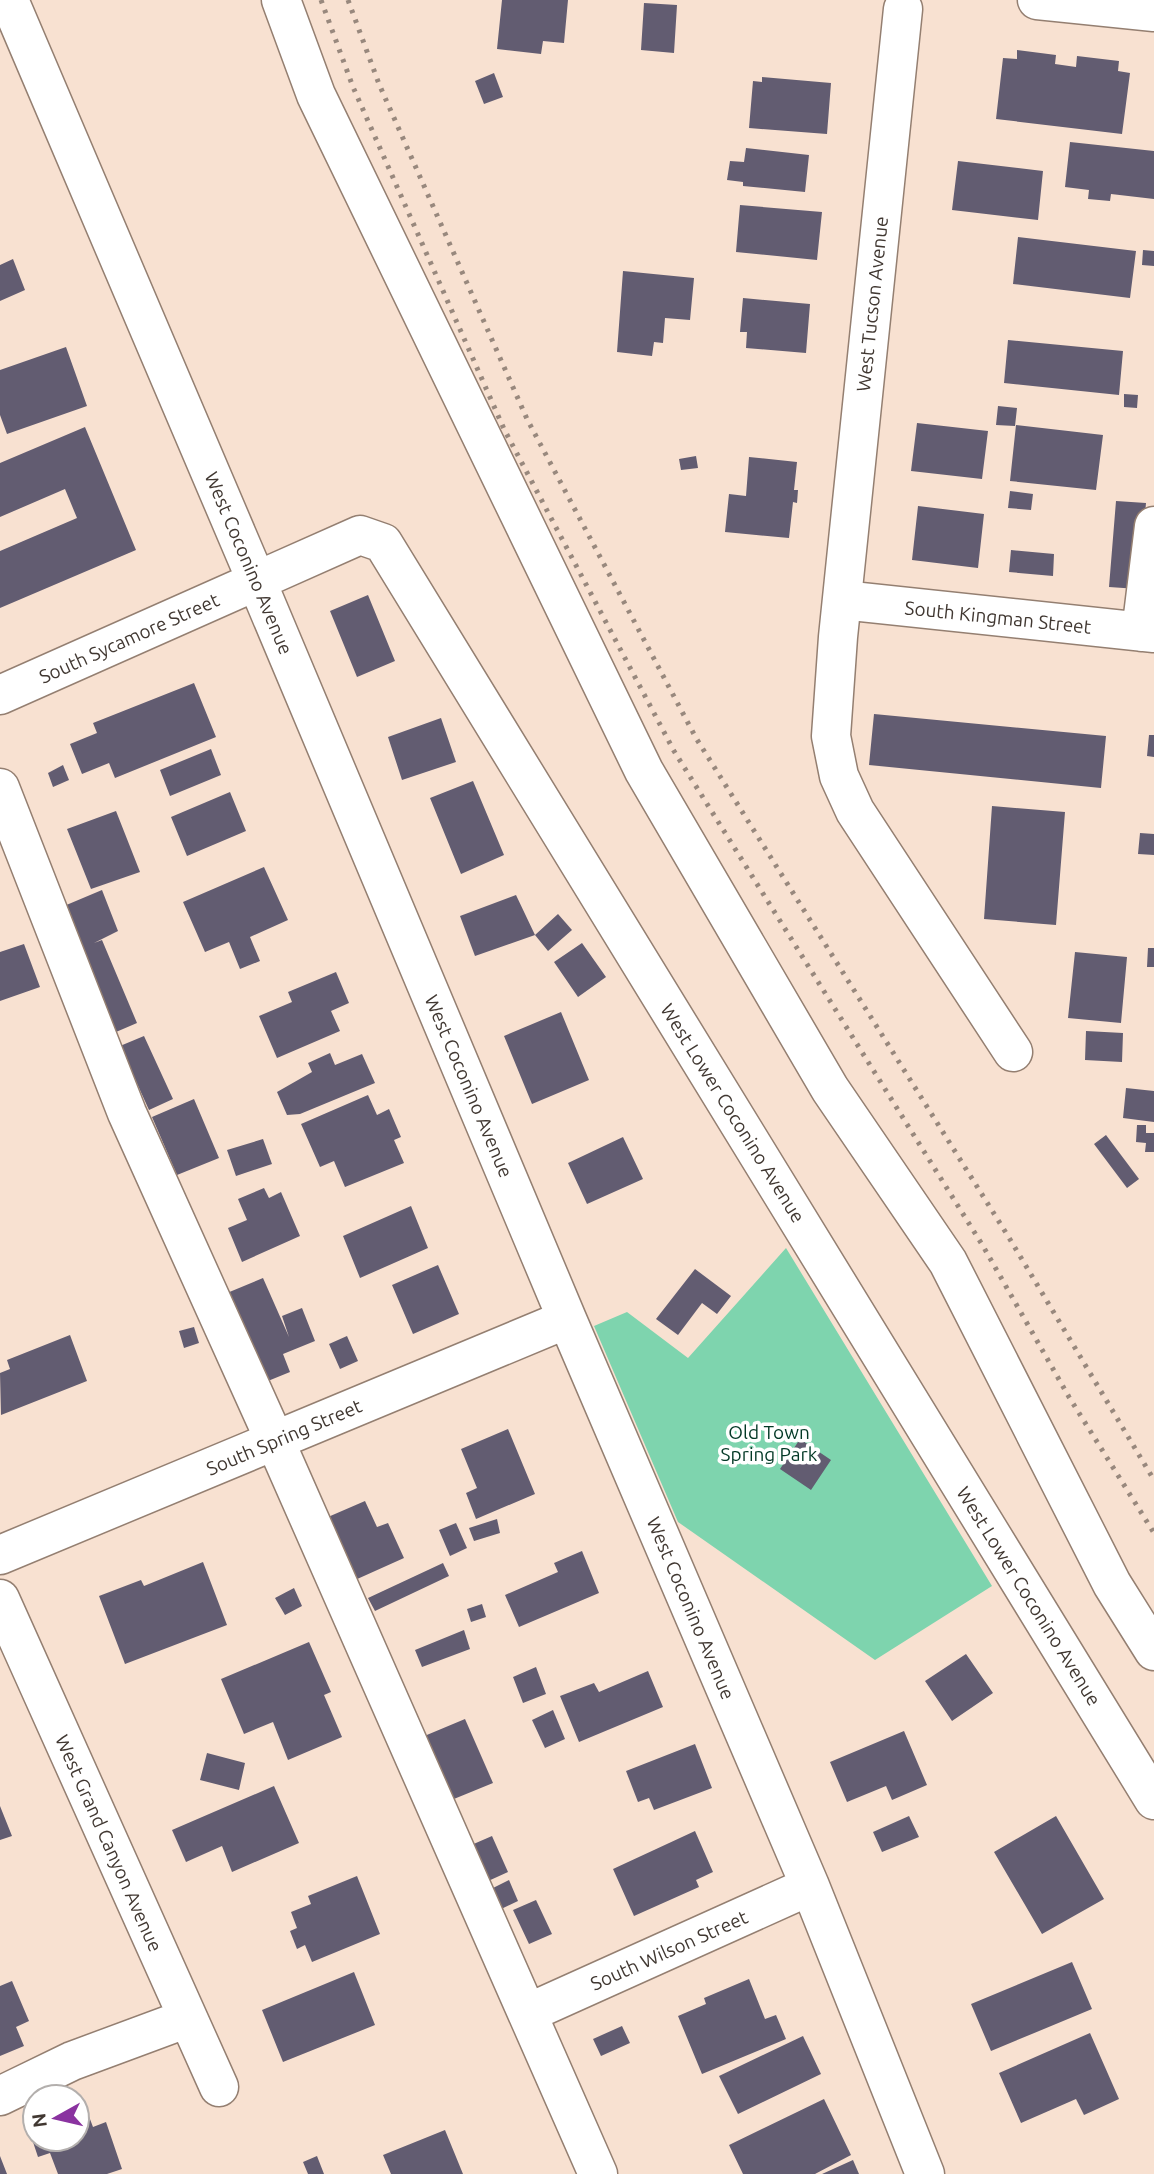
<svg xmlns="http://www.w3.org/2000/svg" width="1154" height="2174" viewBox="0 0 1154 2174" font-family="Ubuntu,sans-serif">
  <rect width="100%" height="100%" fill="#f8e1d1"/>
  <path fill="#7ed4ae" d="M786,1248l206,338 -117,74 -197,-138 -84,-196 33,-14 61,46z"/>
  <path fill="#625c71" d="M502,0h66l-4,43 -21,-2 -2,13 -44,-5z
    M644,3l33,2 -3,48 -33,-3z
    M1017,50l39,5 -1,9 21,3 1,-11 42,5 -1,10 12,2 -8,61 -126,-15 7,-61 14,1z
    M494,73l9,24 -19,7 -9,-23z
    M762,77l69,6 -4,51 -78,-6 4,-47 9,1z
    M1070,142l84,9v48l-43,-5 -1,7 -22,-2 1,-9 -24,-3z
    M746,148l63,7 -4,37 -62,-6v-4l-16,-2 3,-19 14,1z
    M958,161l85,10 -5,49 -86,-10z
    M740,205l82,7 -5,48 -81,-8z
    M1018,237l118,14 -6,47 -117,-14z
    M1143,250l11,1v15l-12,-1z
    M13,259l12,31 -25,11v-36z
    M623,271l71,7 -4,42 -25,-2 -2,25 -9,-1 -2,14 -35,-4z
    M743,298l67,6 -4,49 -60,-5 1,-16h-7z
    M1008,340l115,11 -4,44 -115,-12z
    M66,347l21,59 -80,28 -7,-19v-45z
    M1124,394l14,1 -1,13 -13,-1z
    M998,406l19,2 -2,18 -19,-1z
    M917,423l71,8 -6,48 -71,-8z
    M1016,425l87,10 -7,55 -86,-9z
    M85,427l51,123 -136,58v-57l77,-33 -12,-29 -65,28v-54z
    M696,456l2,12 -17,2 -2,-11z
    M749,457l48,5 -3,28h4l-1,13 -4,-1 -4,36 -64,-6 4,-38 17,2z
    M1010,491l23,3 -2,16 -23,-2z
    M1116,501l30,2 -8,86 -29,-2z
    M918,506l66,8 -6,54 -66,-8z
    M1011,550l43,4 -1,22 -44,-4z
    M368,595l27,66 -38,16 -27,-66z
    M194,683l22,54 -101,41 -6,-15 -27,11 -12,-30 27,-11 -4,-10z
    M874,714l232,22 -5,52 -232,-23z
    M441,718l15,44 -54,18 -14,-43z
    M1149,735h5v22l-7,-1z
    M211,749l10,26 -51,21 -10,-26z
    M63,765l6,15 -16,7 -5,-14z
    M473,781l31,74 -43,19 -31,-76z
    M230,792l16,39 -59,25 -16,-39z
    M992,806l73,6 -9,113 -72,-6z
    M116,811l24,61 -49,17 -24,-60z
    M1140,833l14,1v21l-16,-1z
    M264,867l24,53 -38,17 10,24 -20,8 -11,-27 -24,10 -22,-50z
    M102,890l16,41 -24,12 8,-3 35,83 -21,9 -52,-126z
    M516,895l19,40 -60,21 -15,-40z
    M558,914l14,16 -24,21 -13,-16z
    M582,943l24,34 -28,20 -24,-35z
    M24,944l16,43 -40,14v-49z
    M1148,948h6v19h-7z
    M1075,952l52,5 -6,66 -53,-5z
    M336,972l13,31 -18,8 9,20 -63,27 -18,-42 33,-14 -4,-10z
    M561,1012l28,68 -57,24 -28,-68z
    M1086,1031l37,2 -1,29 -37,-2z
    M144,1036l29,63 -24,11 -29,-64z
    M330,1053l5,12 27,-11 13,29 -75,31 -13,1 -10,-23 35,-20 -4,-9z
    M1126,1088l28,3v31l-31,-4z
    M368,1095l9,20 12,-6 12,28 -7,3 10,23 -59,24 -11,-26 -14,6 -19,-43z
    M194,1099l25,59 -42,17 -25,-58z
    M1137,1125h9v8h8v19h-9l1,-9 -10,-1z
    M1106,1135l33,44 -12,9 -33,-44z
    M623,1137l20,42 -56,25 -19,-41z
    M263,1139l9,25 -36,12 -9,-26z
    M264,1188l5,10 12,-6 19,44 -58,26 -14,-34 19,-8 -9,-21z
    M411,1206l17,42 -68,30 -17,-42z
    M438,1265l21,49 -46,20 -21,-49z
    M695,1269l36,27 -14,18 -15,-11 -24,32 -22,-16z
    M263,1278l26,59 -7,-21 20,-8 13,33 -32,13 7,18 -27,11 -36,-90z
    M194,1327l5,16 -15,5 -5,-17z
    M70,1335l17,46 -86,34 -1,-42 10,-4 -3,-9z
    M347,1336l11,25 -18,8 -11,-25z
    M508,1429l27,65 -59,25 -10,-26 11,-5 -16,-39z
    M800,1439l31,21 -20,30 -31,-21z
    M365,1501l12,26 11,-4 16,35 -49,22 -27,-63z
    M497,1519l3,14 -26,8 -5,-13z
    M456,1523l11,25 -17,8 -11,-26z
    M582,1551l17,42 -80,34 -14,-32 53,-23 -4,-9z
    M203,1562l24,63 -102,39 -26,-68 42,-16 3,6z
    M443,1563l6,13 -74,35 -7,-13z
    M294,1588l8,18 -17,9 -10,-17z
    M482,1604l4,13 -15,5 -4,-13z
    M464,1630l6,19 -48,18 -7,-17z
    M309,1642l22,50 -7,3 18,42 -54,23 -15,-38 -29,12 -23,-55z
    M966,1654l27,39 -41,28 -27,-40z
    M536,1667l10,27 -23,9 -10,-26z
    M648,1671l15,36 -84,35 -19,-46 34,-13 5,9z
    M553,1710l12,29 -20,9 -13,-28z
    M465,1719l28,64 -44,18 -27,-64z
    M904,1731l23,54 -35,15 -6,-14 -39,16 -17,-40z
    M695,1744l17,44 -58,22 -5,-12 -11,4 -12,-31z
    M207,1753l38,10 -6,27 -39,-10z
    M274,1786l25,57 -67,29 -10,-26 -36,16 -14,-32z
    M0,1806l12,30 -12,4z
    M909,1816l10,21 -37,15 -9,-20z
    M1056,1816l48,83 -62,35 -48,-82z
    M695,1831l18,41 -17,8 3,7 -65,29 -21,-47z
    M492,1836l16,36 -22,10 -17,-36z
    M357,1876l23,58 -68,28 -7,-17 -8,4 -7,-18 7,-3 -6,-16 20,-8 -3,-8z
    M509,1880l9,21 -19,9 -10,-20z
    M536,1900l16,34 -23,10 -16,-34z
    M1072,1962l20,47 -101,42 -20,-47z
    M354,1972l21,53 -92,37 -21,-52z
    M749,1979l16,40 11,-4 10,24 -84,35 -24,-58 28,-12 -2,-6z
    M12,1981l17,40 -13,6 8,19 -24,10v-70z
    M622,2026l8,17 -29,13 -8,-17z
    M1090,2033l29,66 -35,16 -8,-16 -55,24 -22,-50z
    M803,2036l18,38 -83,40 -19,-38z
    M82,2098l11,29 13,-5 16,47 -15,5h-49l-8,-21 -12,4 -13,-39 10,-3v24h42v-39z
    M824,2099l27,56 -36,19h-72l-14,-29z
    M445,2130l18,44h-72l-8,-19z
    M0,2156l7,18h-7z
    M317,2156l7,18h-16l-5,-12z
    M853,2160l6,14h-37z"/>
  <g fill="none" stroke-linecap="round" stroke-linejoin="round">
    <defs>
      <path id="minor" d="M9,0l248,582 310,737 243,567 115,288
        M281,0l35,95 328,676 186,318 118,173 164,322 42,67
        M1037,0l117,12
        M903,9l-65,628 -7,99 8,40 16,35 158,241
        M842,600l312,33
        M1141,632l13,-106
        M0,695l360,-160 23,8 771,1257
        M0,788l127,325 148,328 323,733
        M0,1555l567,-236
        M0,1599l219,488
        M528,2013l282,-127
        M0,2096l72,-35 116,-43"/>
    </defs>
    <use href="#minor" stroke="#947f71" stroke-width="41"/>
    <use href="#minor" stroke="#fff" stroke-width="38"/>
    <path stroke="#98887d" stroke-width="5" stroke-dasharray="3.5 7" stroke-linecap="butt" d="M321,0l32,87 151,342 170,322 309,495 86,151 85,136
      M348,0l31,84 148,335 169,319 312,498 146,244"/>
  </g>
  <g text-anchor="middle" dominant-baseline="central" stroke-width="7" stroke-linejoin="round" paint-order="stroke">
    <g font-size="19" fill="#413832" stroke="#fff">
      <text transform="translate(872 304) rotate(-84)">West Tucson Avenue</text>
      <text transform="translate(249 563) rotate(67)">West Coconino Avenue</text>
      <text transform="translate(998 617) rotate(6)">South Kingman Street</text>
      <text transform="translate(129 638) rotate(-24)">South Sycamore Street</text>
      <text transform="translate(469 1086) rotate(67)">West Coconino Avenue</text>
      <text transform="translate(733 1113) rotate(58)">West Lower Coconino Avenue</text>
      <text transform="translate(284 1437) rotate(-23)">South Spring Street</text>
      <text transform="translate(1029 1596) rotate(58)">West Lower Coconino Avenue</text>
      <text transform="translate(691 1608) rotate(67)">West Coconino Avenue</text>
      <text transform="translate(109 1843) rotate(66)">West Grand Canyon Avenue</text>
      <text transform="translate(669 1950) rotate(-24)">South Wilson Street</text>
    </g>
    <g font-size="19" fill="#033926" stroke="#fff">
      <text x="769" y="1432">Old Town<tspan x="769" dy="22">Spring Park</tspan></text>
    </g>
  </g>
  <g transform="translate(56 2118) rotate(262)"><circle r="33" fill="#ffffff" stroke="#b3afad" stroke-width="2"/>
  <path d="M0-5L12 26L0 18L-12 26Z" fill="#8a33a0"/>
  <text y="-10" font-size="19" font-weight="bold" text-anchor="middle" fill="#413832">N</text>
  </g>
</svg>
